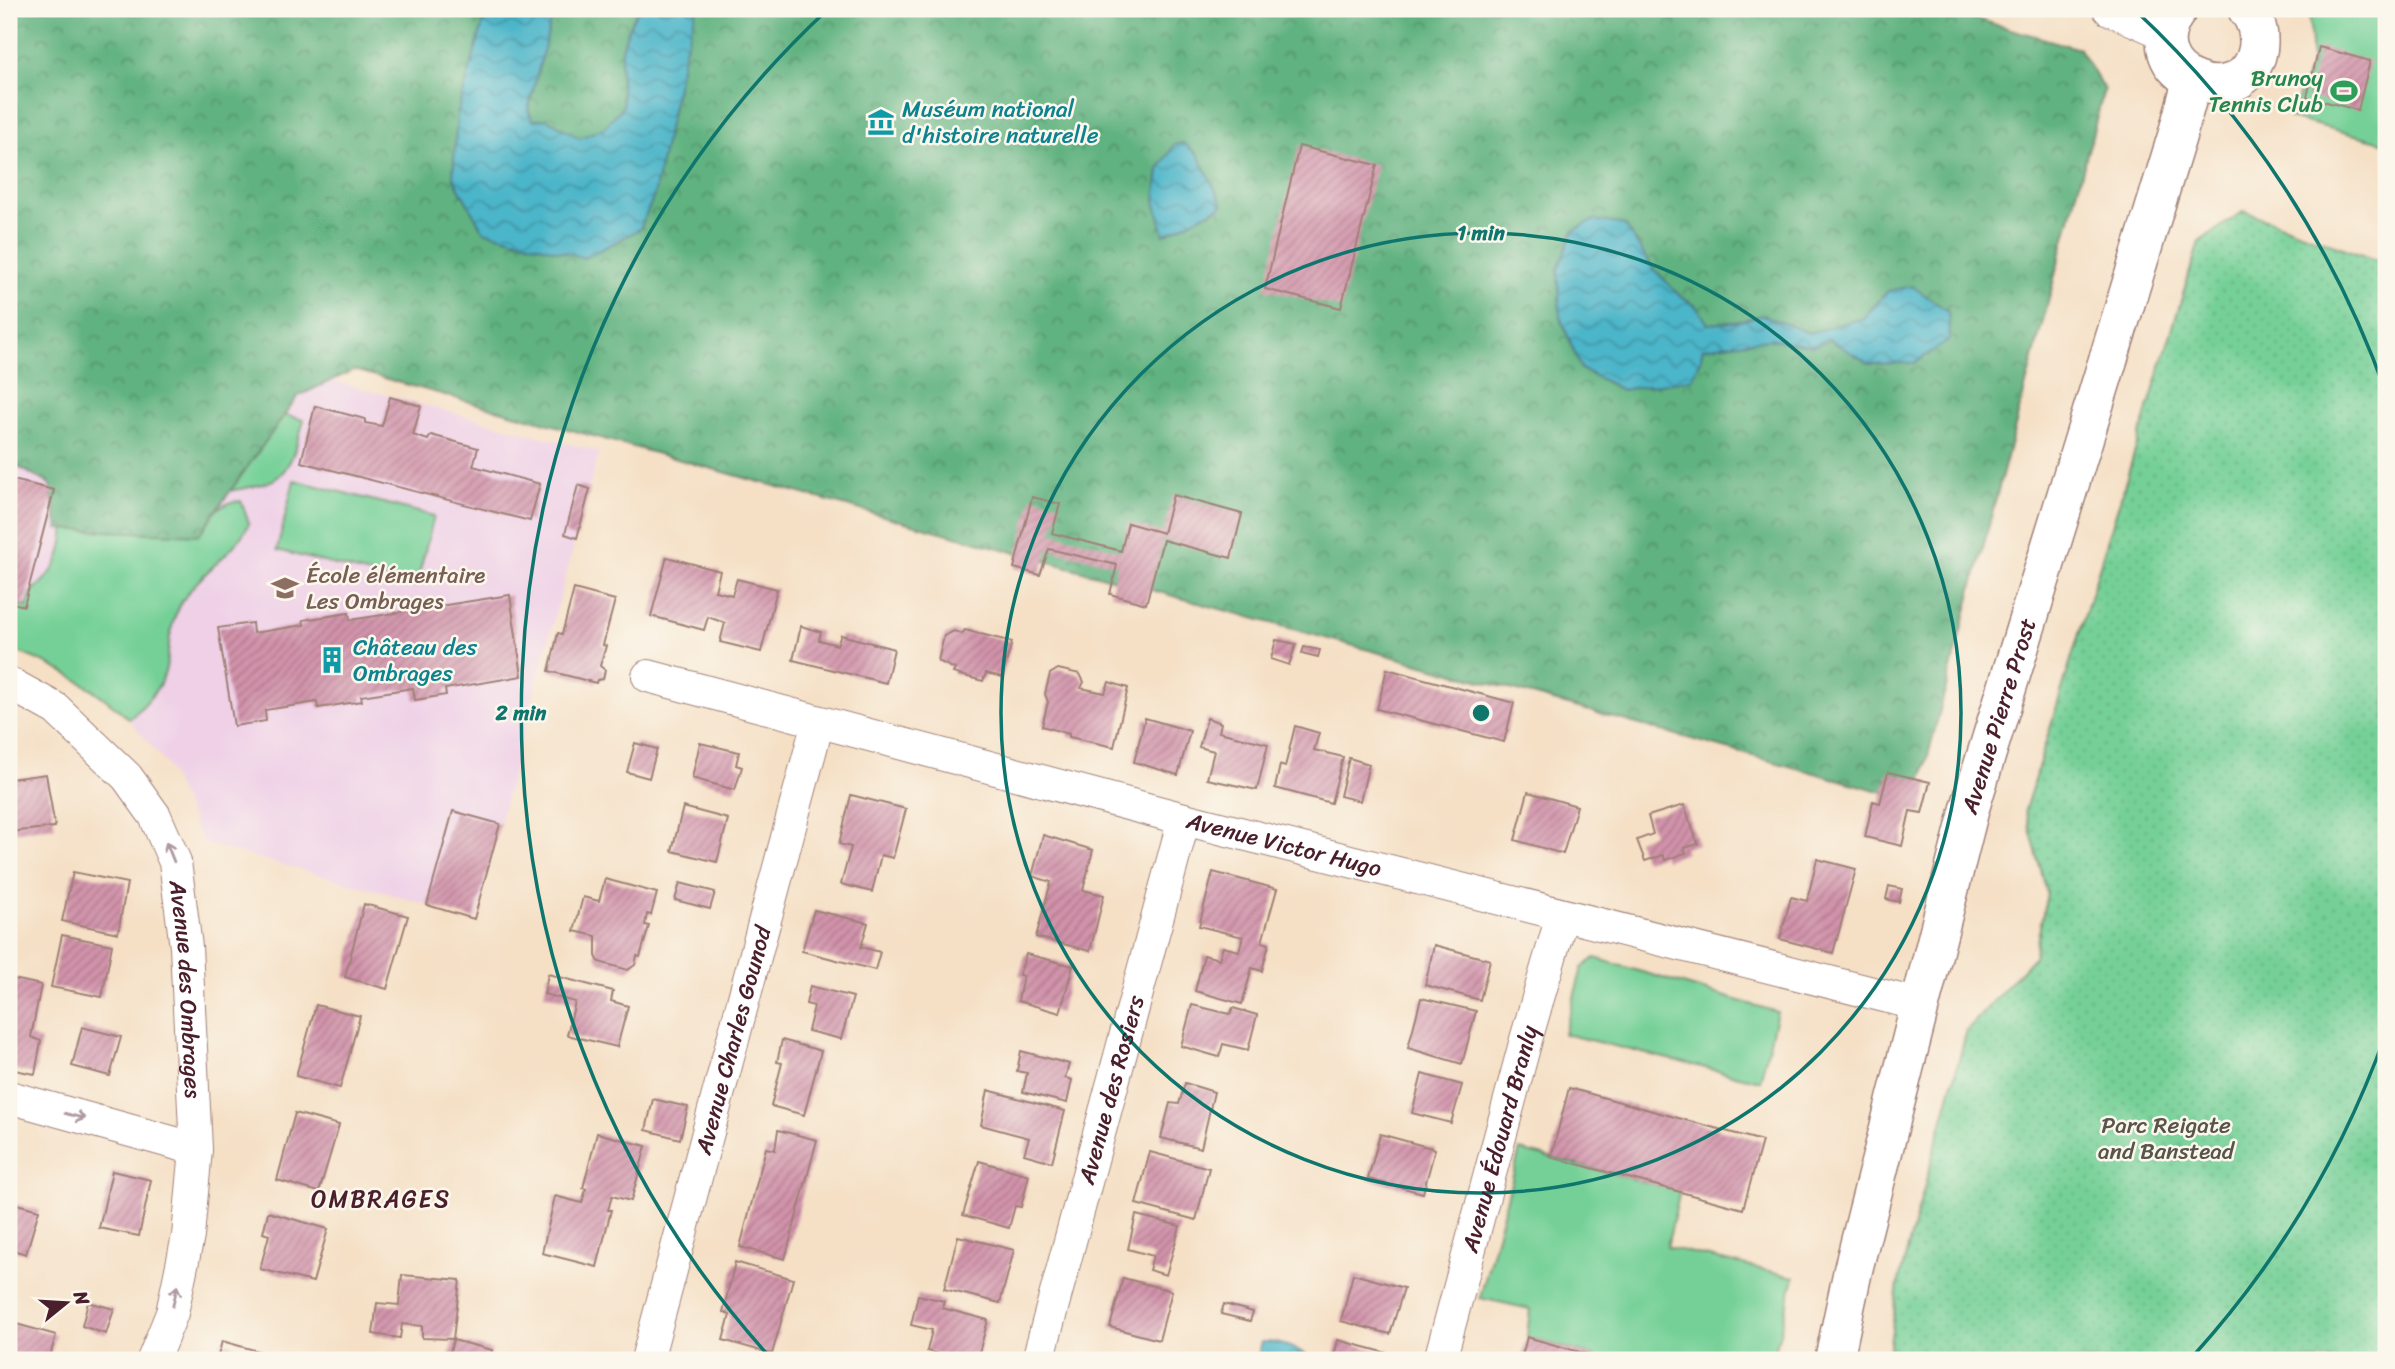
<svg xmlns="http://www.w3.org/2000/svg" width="2395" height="1369" viewBox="0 0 2395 1369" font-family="Sriracha,sans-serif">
  <defs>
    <pattern id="forest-crowns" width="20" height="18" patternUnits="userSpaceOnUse" patternTransform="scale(1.75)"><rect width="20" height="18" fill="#60b280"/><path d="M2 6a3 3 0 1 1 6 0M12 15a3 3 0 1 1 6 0" fill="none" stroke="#519069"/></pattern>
    <pattern id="park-dots" width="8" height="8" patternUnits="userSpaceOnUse" patternTransform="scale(1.75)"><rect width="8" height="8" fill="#75d097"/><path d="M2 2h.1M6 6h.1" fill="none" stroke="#67b282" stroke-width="1.8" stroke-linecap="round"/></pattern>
    <pattern id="water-waves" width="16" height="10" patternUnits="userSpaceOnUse" patternTransform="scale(1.75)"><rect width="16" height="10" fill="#4bb5c9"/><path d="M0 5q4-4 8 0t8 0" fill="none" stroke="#4093a3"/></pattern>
    <pattern id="building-hatch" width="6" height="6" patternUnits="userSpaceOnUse" patternTransform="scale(1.75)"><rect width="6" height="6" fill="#d193aa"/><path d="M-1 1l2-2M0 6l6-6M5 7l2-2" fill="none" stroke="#ac778b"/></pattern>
  </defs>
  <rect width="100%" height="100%" fill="#fbf7ec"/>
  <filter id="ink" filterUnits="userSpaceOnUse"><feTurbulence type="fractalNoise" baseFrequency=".0143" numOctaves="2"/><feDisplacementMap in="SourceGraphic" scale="14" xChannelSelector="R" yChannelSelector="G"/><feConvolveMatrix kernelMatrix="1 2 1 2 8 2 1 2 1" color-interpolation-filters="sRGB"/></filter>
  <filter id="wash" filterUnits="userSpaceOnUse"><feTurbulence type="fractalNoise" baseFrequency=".00686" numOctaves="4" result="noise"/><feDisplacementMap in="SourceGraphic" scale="28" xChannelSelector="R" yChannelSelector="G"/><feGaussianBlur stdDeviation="1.57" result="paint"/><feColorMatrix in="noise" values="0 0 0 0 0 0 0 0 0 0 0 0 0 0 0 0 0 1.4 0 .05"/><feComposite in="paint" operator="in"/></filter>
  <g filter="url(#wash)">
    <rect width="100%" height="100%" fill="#f5e0c6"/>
    <path fill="#efd0e7" d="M9,294l590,158 -100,371 -22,95 -274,-75 -37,-79 -37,-45 -33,-29 -32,-19 -33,-15 -22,-7z"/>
    <path fill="#75d097" stroke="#607861" stroke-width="2" d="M2309,9h77v134l-96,-25 22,-55z
      M243,405l61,15c-6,19 -11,47 -29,59 -15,9 -62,14 -81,17z
      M294,480l140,36 -18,70 -139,-36z
      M241,501l8,22c-11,28 -52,51 -69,82 -12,23 -10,39 -14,63 -4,20 -22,38 -37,51 -35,-33 -74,-55 -120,-70v-46l18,4c6,-22 8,-16 21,-31 15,-17 16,-38 18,-59l120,8 45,-23z
      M1595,958l182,54 -17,69 -196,-47 18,-66z
      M1520,1150l160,41 -13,56 127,30 -21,83h-180l1,-4 -67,-19 3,-28 -50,-11z"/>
    <path fill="url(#forest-crowns)" stroke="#556856" stroke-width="2" d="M9,9h1933l138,40 24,41 -188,711 -1562,-431 -56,26 -99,139 -141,-6 -8,-45 -41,-22v-407l7,-2 -7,-29z"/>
    <path fill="url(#park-dots)" stroke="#607861" stroke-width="2" d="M2244,211l142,53v1096h-498l10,-76 69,-254 67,-73 13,-64 -22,-83 174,-568z"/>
    <path fill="url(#water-waves)" stroke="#4a6a7a" stroke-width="2" d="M487,9h67l-26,101 5,10 14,-1 33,19 24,-10 19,-22c-4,-43 -6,-58 15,-97h59l-13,44 -30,143 -14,33 -55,29 -102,-27 -30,-54 4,-62z
      M1183,143l15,12 25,50 -59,30 -9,-35 4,-30 15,-25z
      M1594,220l31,5 27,42 26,27 19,13 11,17 26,-2 29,-7 46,18 54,-15 25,-27 24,-5 36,25 2,29 -36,23 -44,1 -40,-24 -18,6 -43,-7 -66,9 -3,14 -8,17 -70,11 -41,-21 -21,-53 -2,-47 15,-38z
      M1262,1342c17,-1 32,6 47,14v4h-49l-3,-1z"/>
    <g id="blocks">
      <path fill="url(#building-hatch)" d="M2319,47l51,14 -12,49 -51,-13z
        M1299,146l78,19 -36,143 -76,-19z
        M390,397l31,9 -8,29 15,5 3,-5 47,13 -5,18 67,18 -10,37 -229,-59 14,-56 50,13v4l17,3z
        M9,479l45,11 -30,116 -15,-4z
        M578,485l12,4 -13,49 -12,-4z
        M1173,495l69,19 -11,44 -68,-18 -17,64 -36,-10 7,-29 -68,-16 -9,26 -26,-7 18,-71 28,7 -8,29 69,18 7,-28 35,10z
        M667,557l53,14 -5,20 17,4 5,-16 40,10 -16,63 -41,-10 5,-19 -17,-6 -4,13 -53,-14z
        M574,589l41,11 -12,45 3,1 -6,20 5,4 -2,9 -6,1 -1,3 -47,-12 9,-38 4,1z
        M510,595l12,81 -77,13 1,6 -31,5 -2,-12 -52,8 1,5 -44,7 -1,-6 -52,8 1,11 -32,5 -16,-98 34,-5 1,10 51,-8 -1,-5 46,-7 1,7 52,-8 -1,-9 30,-4 2,8z
        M801,626l20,6 -2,8 18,5 4,-10 53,14 -8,34 -93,-23z
        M965,630l47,12 -10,35 -16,-4 -3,8 -30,-8 2,-4 -17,-8 6,-25 10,-5 8,3z
        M1276,640l20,4 -7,21 -18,-6z
        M1304,647l16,3 -2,7 -16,-4z
        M1058,669l22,5 4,8 -3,6 24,5 4,-11 19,6 -14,59 -45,-10v-3l-27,-8 6,-24 -3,-8 5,-20z
        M1387,669l127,34 -10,39 -127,-33z
        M1145,718l45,13 -12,44 -44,-13z
        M1207,718l14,5 -2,9 49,12 -11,46 -50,-11 7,-28 -15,-4z
        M1295,726l24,7 -5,17 29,7 -12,46 -56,-15 5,-23 5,2z
        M635,743l22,6 -8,29 -22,-6z
        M700,743l39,9 -3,13 6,2 -7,23 -43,-12z
        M1349,758l20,6 -9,37 -20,-5z
        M1888,772l42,10 -8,31 -12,-2 -8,35 -37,-9 8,-36 7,2z
        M46,774l9,53 -45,5 -1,-53z
        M1528,792l49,14 -14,48 -48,-14z
        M851,795l55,14 -13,49 -12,-3 -9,37 -31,-8 10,-37 -12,-3z
        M1684,805l14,39 -14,4 2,5 -21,7 -2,-5 -18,6 -8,-21 16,-6 -5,-18z
        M683,807l45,12 -11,43 -45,-11z
        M453,811l47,13 -26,95 -47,-14z
        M1043,835l50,15 -10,40 21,5 -14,56 -54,-14 15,-55 -19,-6z
        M1817,859l39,10 -23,84 -53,-14 11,-42 16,4z
        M73,872l54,11 -9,50 -56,-12z
        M1213,872l64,17 -15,53 7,2 -7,27 -10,-3 -10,36 -47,-13 9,-36 15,4 4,-12 16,4 4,-14 -44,-11z
        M605,879l52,14 -6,22 -4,-1 -2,11 4,1 -9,31 -3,-1 -2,9 -7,5 -29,-8 -3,-6v-20l-22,-5 9,-34 16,4z
        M680,883l35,9 -5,17 -35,-9z
        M1889,886l13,3 -3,13 -13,-3z
        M364,904l44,12 -21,73 -42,-12z
        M814,910l54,13 -7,24 19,5 -5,18 -73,-19z
        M62,935l50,10 -10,52 -51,-10z
        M1434,945l56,15 -10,40 -55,-15z
        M1026,954l47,12 -13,47 -42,-12 5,-25 -4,-1z
        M548,974l65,17 -2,10 17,5 -11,41 -50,-12 8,-33 -31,-8z
        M9,978l32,7 -10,52 10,4 -6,33 -26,-5z
        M810,986l43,11 -12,42 -33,-8 6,-25 -8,-2z
        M1421,998l55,13 -14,53 -54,-16z
        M316,1005l44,11 -20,72 -44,-12z
        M1192,1005l38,9 3,-6 24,7 -9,35 -25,-6 -4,13 -38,-11z
        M82,1027l39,10 -11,39 -38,-10z
        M782,1040l39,11 -17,64 -33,-9 11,-43 -5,-1z
        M1021,1051l48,13 -4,14 7,2 -5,23 -44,-11 4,-19 -10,-2z
        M1422,1074l40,11 -11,38 -39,-10z
        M1185,1083l29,9 -13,56 -40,-10 9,-35 9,1z
        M1569,1088l193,53 -19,68 -192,-52z
        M988,1090l77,21 -13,51 -28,-8 5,-16 -48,-13z
        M653,1099l35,8 -8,32 -34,-9z
        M295,1113l44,12 -20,67 -42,-12z
        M778,1130l39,10 -32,119 -45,-12 26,-99 9,2z
        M597,1133l49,13 -15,55 -19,-5 -4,14h3l-14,57 -55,-14 13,-57 27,7 4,-14 -3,-1z
        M1380,1134l55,15 -12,44 -55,-14z
        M1150,1152l59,16 -13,52 -60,-16z
        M979,1161l50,14 -8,32 -6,-1 -6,22 -46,-13z
        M112,1171l39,9 -12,56 -40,-8z
        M9,1202l30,8 -13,44 -17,-5z
        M268,1212l60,17 -15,53 -53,-13 9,-34 -6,-2z
        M1136,1215l44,11 -14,49 -17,-5 4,-14 -25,-7z
        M958,1236l56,14 -14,53 -56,-14z
        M735,1262l58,17 -21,75 -49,-14 7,-25 -7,-3z
        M1353,1274l51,14 -14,46 -49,-13z
        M402,1275l58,5 -7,59 -31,-1v-12l-20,-2 -2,14 -27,-4 4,-31 22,2z
        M1123,1278l49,13 -13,49 -49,-13z
        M918,1295l26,6 -2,7 46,12 -11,40h-16l-34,-9 5,-21 -21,-5z
        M88,1302l26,7 -8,25 -24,-8z
        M1224,1304l29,8 -3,9 -29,-7z
        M9,1322l47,13 -7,25h-40z
        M1527,1337l67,19 -1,4h-72z
        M453,1340l39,10 -2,10h-42z
        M1338,1340l49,13 -2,7h-52z
        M222,1341l50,14 -2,5h-53z"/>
    </g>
  </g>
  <g filter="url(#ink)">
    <use href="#blocks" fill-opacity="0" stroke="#a08078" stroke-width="2"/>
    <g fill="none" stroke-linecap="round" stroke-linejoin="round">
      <defs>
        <g id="minor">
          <path d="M2109,9l57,25"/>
          <path id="s1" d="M648,676l536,143 736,186"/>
          <path id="s2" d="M9,683l47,26 71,68 28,39 20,46 11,85 10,202 -8,87 -16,77 -19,47"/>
          <path d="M9,1097l187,52"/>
          <path id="s3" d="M647,1360l171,-638"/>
          <path id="s4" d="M1038,1360l146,-541"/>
          <path id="s5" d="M1440,1360l87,-324 35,-120"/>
        </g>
        <g id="secondary">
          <path d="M2178,9c-50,68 68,110 80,40 2,-15 -1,-28 -11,-40"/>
          <path id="s6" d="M1834,1360l19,-90 117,-462 207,-672 15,-55"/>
        </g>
      </defs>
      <use href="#minor" stroke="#a08078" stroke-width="34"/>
      <use href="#secondary" stroke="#a08078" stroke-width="41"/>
      <use href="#minor" stroke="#fff" stroke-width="32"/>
      <use href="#secondary" stroke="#fff" stroke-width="38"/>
    </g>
    <defs><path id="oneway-shaft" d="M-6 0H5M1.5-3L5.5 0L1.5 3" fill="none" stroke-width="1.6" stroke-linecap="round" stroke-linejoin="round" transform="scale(1.75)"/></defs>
    <g stroke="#ae9aa0">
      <use href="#oneway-shaft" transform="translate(170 852) rotate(-112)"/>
      <use href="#oneway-shaft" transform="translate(75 1116) rotate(15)"/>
      <use href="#oneway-shaft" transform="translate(175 1296) rotate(-78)"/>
    </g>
  </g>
  <g fill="none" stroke="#0f766e" stroke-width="3.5">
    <circle cx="1481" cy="713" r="480"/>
    <path d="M2386 1033A960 960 0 0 1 2194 1355M768 1355A960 960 0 0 1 826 11M2136 11A960 960 0 0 1 2386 393"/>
  </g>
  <defs>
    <symbol id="stadium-bare" viewBox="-9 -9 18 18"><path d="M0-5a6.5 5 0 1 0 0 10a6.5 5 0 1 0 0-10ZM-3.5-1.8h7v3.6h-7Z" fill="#2e9e5b" stroke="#fbf7ec" stroke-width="2.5" paint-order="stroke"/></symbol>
    <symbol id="museum-bare" viewBox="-9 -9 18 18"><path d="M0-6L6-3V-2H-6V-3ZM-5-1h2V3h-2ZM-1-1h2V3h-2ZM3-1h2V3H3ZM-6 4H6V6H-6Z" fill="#0f9aa8" stroke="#fbf7ec" stroke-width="2.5" paint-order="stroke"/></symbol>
    <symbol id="school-bare" viewBox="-9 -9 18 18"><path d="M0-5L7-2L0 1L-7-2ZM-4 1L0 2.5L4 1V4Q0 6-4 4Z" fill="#8d6e63" stroke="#fbf7ec" stroke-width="2.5" paint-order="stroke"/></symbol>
    <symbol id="building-bare" viewBox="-9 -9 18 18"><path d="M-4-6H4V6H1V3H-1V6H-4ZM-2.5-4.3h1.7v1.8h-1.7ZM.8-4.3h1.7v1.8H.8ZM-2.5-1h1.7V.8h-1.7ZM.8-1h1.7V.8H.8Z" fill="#0f9aa8" stroke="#fbf7ec" stroke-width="2.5" paint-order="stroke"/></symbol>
  </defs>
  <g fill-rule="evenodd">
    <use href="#stadium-bare" x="2325" y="72" width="38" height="38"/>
    <use href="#museum-bare" x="862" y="103" width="38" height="38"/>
    <use href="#school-bare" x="266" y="569" width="38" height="38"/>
    <use href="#building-bare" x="313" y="641" width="38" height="38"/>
  </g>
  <g text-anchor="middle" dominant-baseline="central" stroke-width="5" stroke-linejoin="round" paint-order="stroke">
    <g font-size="23" fill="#27864d" stroke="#fbf7ec" text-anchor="end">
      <text x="2323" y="78">Brunoy<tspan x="2323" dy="26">Tennis Club</tspan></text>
    </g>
    <g font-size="23" fill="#0d838f" stroke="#fbf7ec" text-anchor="start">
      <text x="902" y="109">Muséum national<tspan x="902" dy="26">d'histoire naturelle</tspan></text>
      <text x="353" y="647">Château des<tspan x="353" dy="26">Ombrages</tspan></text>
    </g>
    <g font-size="23" fill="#785e54" stroke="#fbf7ec" text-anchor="start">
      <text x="306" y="575">École élémentaire<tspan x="306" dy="26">Les Ombrages</tspan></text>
    </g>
    <g font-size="23" fill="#4a1f2b" stroke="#fbf7ec">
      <text stroke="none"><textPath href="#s6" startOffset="665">Avenue Pierre Prost</textPath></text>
      <text stroke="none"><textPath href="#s1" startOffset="658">Avenue Victor Hugo</textPath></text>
      <text stroke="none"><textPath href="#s2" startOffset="378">Avenue des Ombrages</textPath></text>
      <text stroke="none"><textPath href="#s3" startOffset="331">Avenue Charles Gounod</textPath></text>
      <text stroke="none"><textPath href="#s4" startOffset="280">Avenue des Rosiers</textPath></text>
      <text stroke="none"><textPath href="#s5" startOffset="229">Avenue Édouard Branly</textPath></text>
    </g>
    <g font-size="23" fill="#57544b" stroke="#fbf7ec">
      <text x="2166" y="1125">Parc Reigate<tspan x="2166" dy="26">and Banstead</tspan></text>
    </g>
    <g font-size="24" letter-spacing="2" fill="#4a1f2b" stroke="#fbf7ec">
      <text x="381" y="1199">OMBRAGES</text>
    </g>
  </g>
  <circle cx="1481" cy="713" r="10" fill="#0f766e" stroke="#fbf7ec" stroke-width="3.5"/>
  <g font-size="21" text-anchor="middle" font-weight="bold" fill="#0f766e" stroke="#fbf7ec" stroke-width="5" stroke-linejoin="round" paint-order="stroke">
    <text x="1481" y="240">1 min</text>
    <text x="521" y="720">2 min</text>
  </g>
  <rect width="2395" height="1369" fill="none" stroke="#fbf7ec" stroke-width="35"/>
  <g transform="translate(66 1303) rotate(72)" stroke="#fbf7ec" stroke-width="5" paint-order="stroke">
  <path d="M0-5L12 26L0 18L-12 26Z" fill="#4a1f2b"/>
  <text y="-10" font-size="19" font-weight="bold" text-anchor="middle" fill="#4a1f2b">N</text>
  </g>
</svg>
